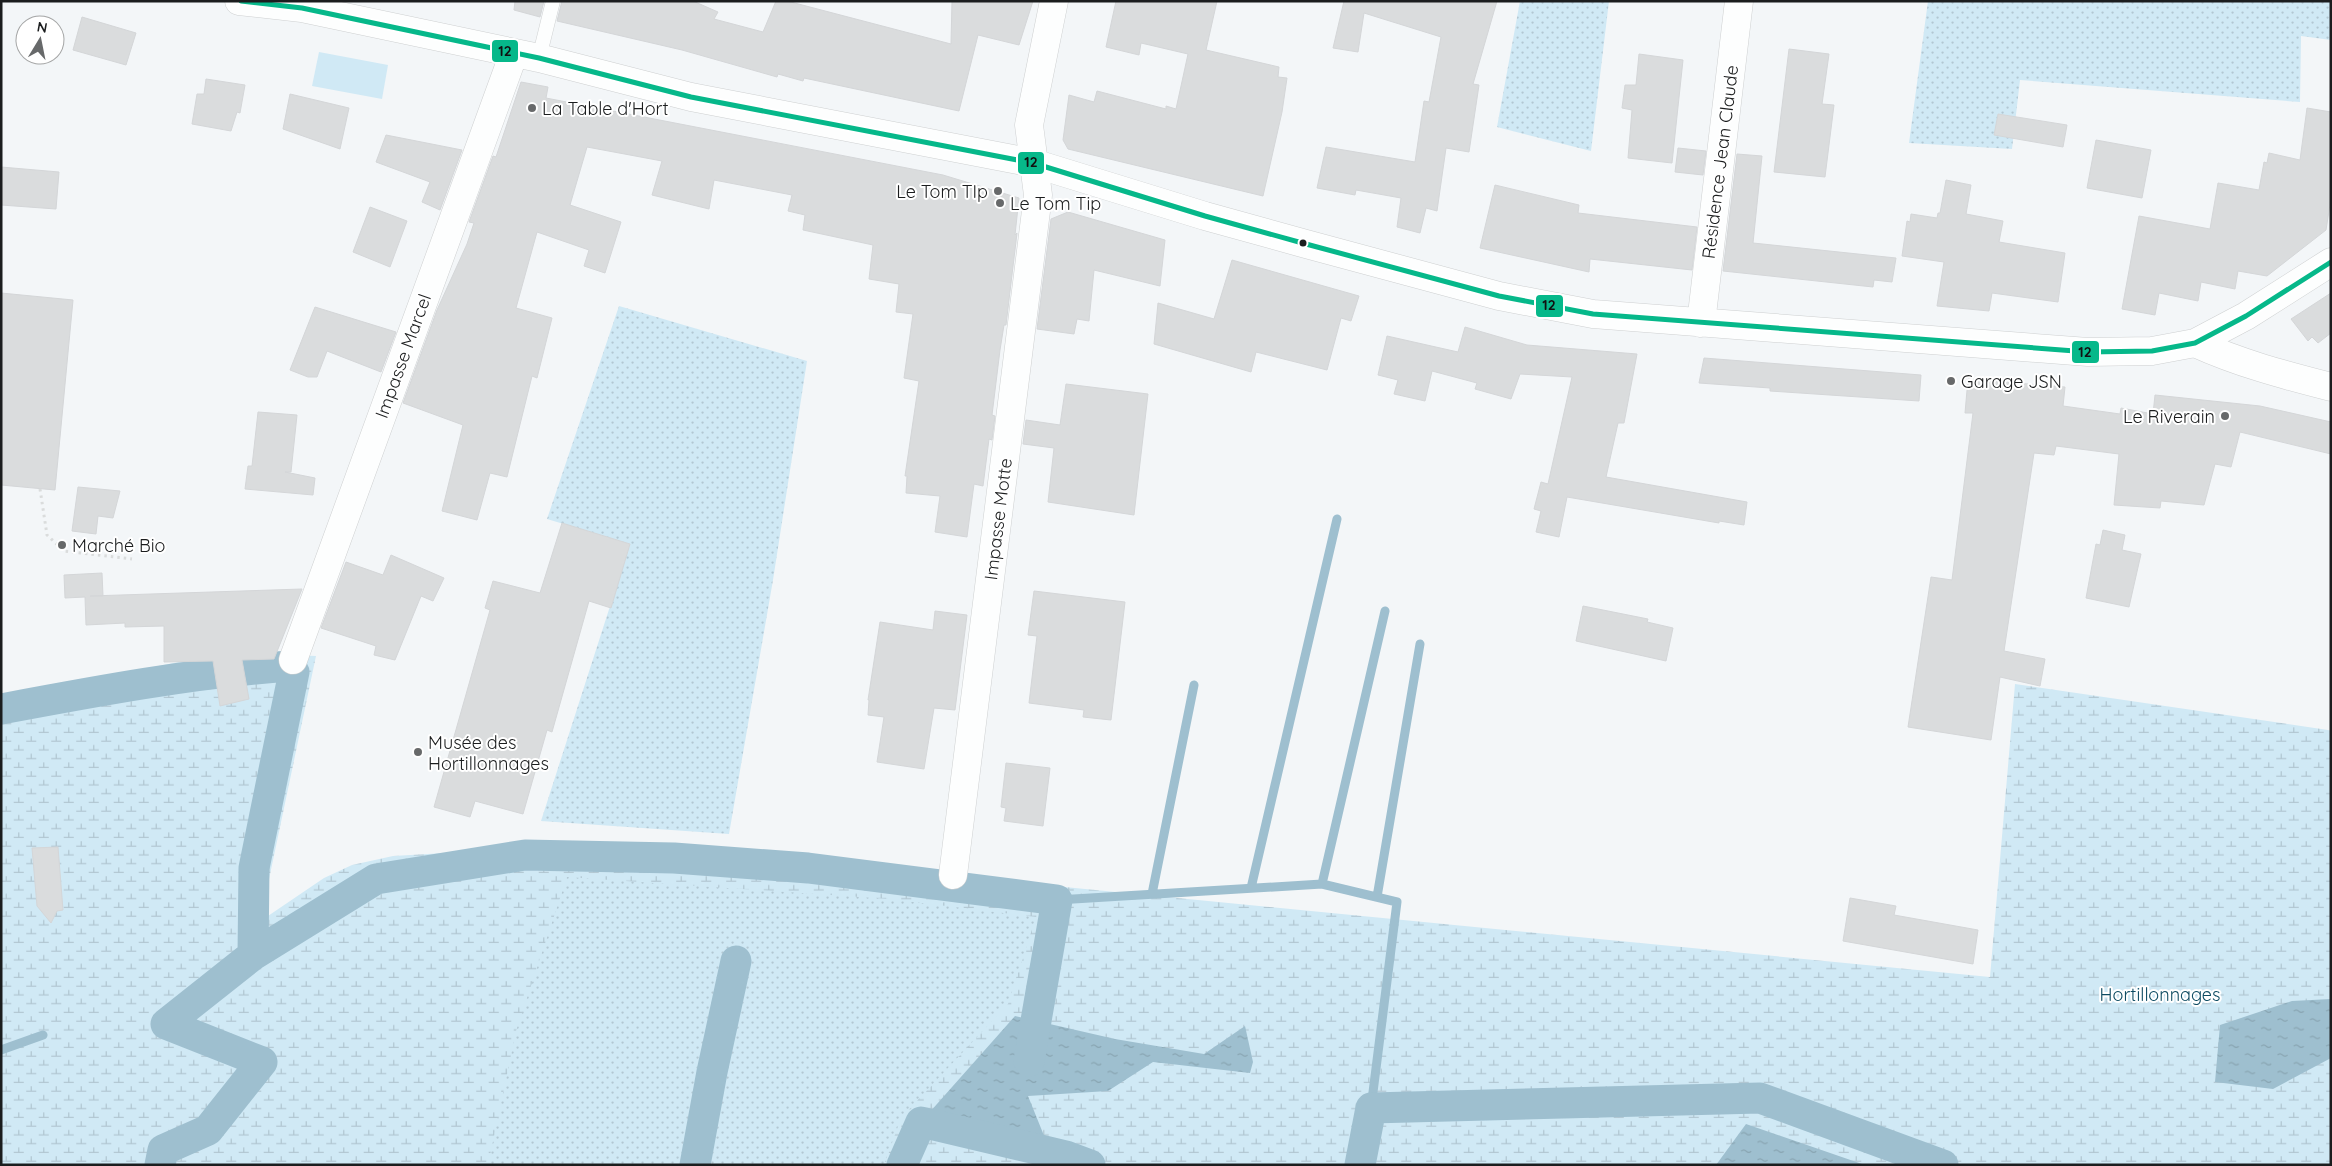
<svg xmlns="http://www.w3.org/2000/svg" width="2332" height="1166" viewBox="0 0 2332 1166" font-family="Quicksand,sans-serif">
  <defs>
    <pattern id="wetland-marsh" width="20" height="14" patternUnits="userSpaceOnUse" patternTransform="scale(1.25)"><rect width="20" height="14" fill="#d0e9f5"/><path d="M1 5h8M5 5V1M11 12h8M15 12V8" fill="none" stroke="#b2c7d2"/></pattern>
    <pattern id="garden-dots" width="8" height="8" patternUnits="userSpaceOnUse" patternTransform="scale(1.25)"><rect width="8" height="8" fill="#d0e9f5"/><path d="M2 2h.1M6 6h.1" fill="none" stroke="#b2c7d2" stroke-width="1.8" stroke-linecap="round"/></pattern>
    <pattern id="water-ripples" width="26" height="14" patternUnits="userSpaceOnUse" patternTransform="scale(1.25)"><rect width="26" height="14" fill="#9ebfcf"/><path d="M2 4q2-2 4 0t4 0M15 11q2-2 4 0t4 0" fill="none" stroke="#88a4b1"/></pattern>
  </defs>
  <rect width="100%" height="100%" fill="#f3f6f8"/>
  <path fill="#d0e9f5" d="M319,52l69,13 -6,34 -70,-13z"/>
  <path fill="url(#wetland-marsh)" d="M267,654l49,2 -52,247 1,15 59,-40 28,-13 41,-9 121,-7 458,29 1018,99 25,-293 313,46 3,1v434h-2330v-468l183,-36z"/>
  <path fill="url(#garden-dots)" d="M1520,1h89l-18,150 -94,-24z
    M1928,1h403v39l-30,-4 -1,66 -280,-22 -8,69 -103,-6z
    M619,306l188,55 -34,219 -44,254 -188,-13 89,-277 -83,-25z
    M567,877l322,22 147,18 -28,87 -107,114 -17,47h-396l28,-134z"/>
  <path fill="url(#water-ripples)" d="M2331,999v59l-58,31 -58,-7 5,-57 72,-24z
    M1015,1016l100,23 89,15 41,-28 8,36 -3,11 -97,-11 -45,29 -80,5 23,57 -130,-31z
    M1746,1124l119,41h-149z"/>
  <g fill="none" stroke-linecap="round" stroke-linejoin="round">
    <path stroke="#9ebfcf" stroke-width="9" d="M1322,884l63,-273
      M1251,888l86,-369
      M1152,894l42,-209
      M1377,897l43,-253
      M1057,900l265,-16 75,18 -26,206
      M1,1050l42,-15"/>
    <path stroke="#9ebfcf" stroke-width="31" d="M1,709c96,-18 192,-36 289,-43l4,6 -40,196 -1,87
      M160,1165l3,-15 45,-20 54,-68 -96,-38 87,-69 123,-76 149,-24 149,3 134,10 249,32 -28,161
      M695,1165l17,-93 24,-111
      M902,1165l19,-43 145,34 24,9
      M1360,1165l11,-57 389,-10 183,67"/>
  </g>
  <path fill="#dadcdd" stroke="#d4d6d8" d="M515,1h29l-4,16 -26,-7z
    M562,1h131l25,11 -4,7 49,13 13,-31h11l164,43 1,-43h81l-14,44 -41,-10 -19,76 -155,-33 -1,3 -25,-7 -1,3 -95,-27 -125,-29z
    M1116,1h101l-11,49 73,17 -1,10 9,1 -5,34 -19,84 -195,-47 -5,-9 6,-45 25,7 3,-11 69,18v-3l10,3 12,-55 -47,-11 -2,12 -33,-8z
    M1344,1h153l-24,83 6,1 -10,67 -23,-4 -9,63 -11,-3 -6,25 -23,-6 4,-29 -45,-8 -1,5 -38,-7 9,-41 89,15 9,-61 5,1 12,-65 -77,-24 -6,39 -25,-4z
    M82,17l54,16 -10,32 -53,-15z
    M1789,49l40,5 -7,50 12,1 -9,72 -51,-5z
    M1639,54l44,6 -11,103 -44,-5 4,-48 -10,-2 3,-23h11z
    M206,79l39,6 -5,28 -3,-1 -6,19 -39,-7 5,-30h7z
    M521,82l27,5 -2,11 397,77 76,23 -4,37 2,-2 -11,92h-2l-4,25 -8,65 3,1 -3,24 -3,-1 -6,47 -9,-2 -7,53 -32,-5 5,-36 -34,-3 1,-17h-2l14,-95 -15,-3 9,-64 -17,-2 3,-28 -30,-5 4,-34 -70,-15 2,-15 -17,-4 4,-16 -78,-15 -5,29 -57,-14 10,-34 -75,-14 -17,58 51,17 -16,51 -21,-7 5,-16 -52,-18 -21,76 36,10 -15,60 -5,-2 -25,101 -17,-4 -13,47 -35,-9 21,-86 -60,-22 34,-93 30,-66 7,-21 -5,-1 24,-66 3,1z
    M290,94l59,14 -9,41 -57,-20z
    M2307,108l24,4v86l-5,32 -59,46 -29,-5 -3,18 -34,-7 -3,19 -39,-8 -4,22 -33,-6 17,-93 71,13 8,-46 41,7 5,-28 3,1 2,-10 31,7z
    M1998,114l69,11 -4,22 -69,-12z
    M386,135l76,15 -22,60 -18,-8 8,-20 -54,-20z
    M2096,140l55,10 -9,48 -55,-10z
    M1678,148l28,3 -3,24 -28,-3z
    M1737,154l25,2 -9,87 143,15 -4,24 -18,-2 -1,7 -150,-16z
    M1,167l58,5 -3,37 -55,-4z
    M1946,180l25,5 -5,29 37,7 -4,21 66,11 -7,49 -66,-9 -3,18 -52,-5 7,-44 -42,-6 5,-35 3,1 1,-8 26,4 1,-5h2z
    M1495,185l84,20 -1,8 119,14 -5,43 -102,-11 -1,13 -109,-24z
    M370,207l37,14 -17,46 -37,-15z
    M1068,212l97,28 -5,46 -66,-16 -5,51 -12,-2 -3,15 -37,-5 14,-110z
    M1232,260l127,36 -8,25 -10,-3 -14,52 -71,-18 -5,20 -97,-28 4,-41 56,16z
    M1,293l72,7 -18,190 -54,-5z
    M2331,293v40l-13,10 -6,-6 -4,4 -17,-22z
    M315,307l81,25 -15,40 -54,-21 -10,26h-9l-18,-7z
    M1465,327l62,18 110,9 -13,69h-6l-12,54 141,25 -3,23 -25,-4v2l-152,-26 -8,40 -23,-5 5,-21 -7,-2 7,-27 7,2 24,-107 -52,-3 -9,25 -36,-10 2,-6 -45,-12 -7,30 -31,-7 4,-14 -20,-5 9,-39 71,16z
    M1704,358l217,17 -2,26 -149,-10v-3l-71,-5z
    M1968,379l97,8 -2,19 57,8 1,-6 32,6 2,-19 105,11 71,16v32l-91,-22 -9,35 -16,-3 -11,41 -43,-4 -1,7 -46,-3 5,-51 -63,-8 -2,9 -20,-2 -30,198 41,8 -5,27 -40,-9 -9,63 -83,-13 23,-150 21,3 21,-167h-8z
    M1066,384l82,10 -14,121 -86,-13 6,-54 -31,-4 3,-24 34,5z
    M258,412l39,3 -6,57h-6l30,6 -2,17 -68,-6 3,-23h4z
    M78,487l42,4 -7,27 -15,-2 -2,18 -24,-3z
    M562,523l68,21 -19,64 -22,-7 -37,131 -5,-2 -24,84 -48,-13 -5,16 -36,-10 56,-197 -5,-2 8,-27 47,12z
    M2103,530l22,5 -3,15 19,4 -12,53 -43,-9 10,-54 4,1z
    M391,555l53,23 -11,23 -12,-5 -26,64 -21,-5 2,-9 -55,-18 25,-66 37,13z
    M102,573l1,23h-13l212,-7 -28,70 -32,1 7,39 -29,7 -7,-45 -49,1v-36l-39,1v-4l-39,2 -1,-28 -20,1 -1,-23z
    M1034,591l91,11 -14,118 -28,-3 1,-7 -55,-7 8,-67 -9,-1z
    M1583,606l65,13 -1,3 26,6 -7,33 -90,-20z
    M935,611l32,4 -12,95 -21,-2 -10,61 -47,-7 7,-45 -16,-2 1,-15h-1l12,-78 53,8z
    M1006,763l44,5 -7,58 -39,-5 2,-13 -5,-1z
    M58,847l5,63 -6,1 -6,12 -14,-17 -5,-58z
    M1850,898l46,8 -2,9 84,15 -5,34 -130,-23z"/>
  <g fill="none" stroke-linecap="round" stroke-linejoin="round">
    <defs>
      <path id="lane" d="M539,58l14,-57"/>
      <path id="street" d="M239,1l63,7 237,50 152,39 342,66 172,53 101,28 193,52 94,18 495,38 64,-1 43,-8 51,-27 85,-54
        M1701,323l38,-322
        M2195,343c44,20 89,32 136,44
        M293,660l221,-607
        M953,875l85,-680 -9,-70 25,-124"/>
    </defs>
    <use href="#lane" stroke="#ced0d1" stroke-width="15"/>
    <use href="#street" stroke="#ced0d1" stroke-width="29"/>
    <path stroke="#dadcdc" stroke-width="3" stroke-dasharray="2.5 4" stroke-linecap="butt" d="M40,489l7,46 17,16 68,8"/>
    <use href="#lane" stroke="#fdfefe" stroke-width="14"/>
    <use href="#street" stroke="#fdfefe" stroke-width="28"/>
    <defs>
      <path id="bus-1" d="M241,1l61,7 237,50 152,39 342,66 172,53 101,28 193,52 94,18 495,38 64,-1 43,-8 51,-27 85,-54"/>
    </defs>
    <use href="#bus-1" stroke="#fff" stroke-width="9"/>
    <use href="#bus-1" stroke="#06b88a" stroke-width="5"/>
  </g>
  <g fill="#67696a" stroke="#fff" stroke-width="2">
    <circle cx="532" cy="108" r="5"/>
    <circle cx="998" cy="191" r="5"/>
    <circle cx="1000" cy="203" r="5"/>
    <circle cx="1951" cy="381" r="5"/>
    <circle cx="2225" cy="416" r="5"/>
    <circle cx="62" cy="545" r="5"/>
    <circle cx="418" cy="752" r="5"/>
  </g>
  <circle fill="#1b1d1e" stroke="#fff" stroke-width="2" cx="1303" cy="243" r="4.5"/>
  <g text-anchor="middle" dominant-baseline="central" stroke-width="4" stroke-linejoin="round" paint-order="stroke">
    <g font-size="18" fill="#1b1d1e" stroke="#fff" text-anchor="start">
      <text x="542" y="108">La Table d'Hort</text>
      <text x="988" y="191" text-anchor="end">Le Tom TIp</text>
      <text x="1010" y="203">Le Tom Tip</text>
      <text x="1961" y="381">Garage JSN</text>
      <text x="2215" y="416" text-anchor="end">Le Riverain</text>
      <text x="72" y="545">Marché Bio</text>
      <text x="428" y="742">Musée des<tspan x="428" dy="21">Hortillonnages</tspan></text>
    </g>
    <g font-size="18" fill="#1b1d1e" stroke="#fff">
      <text transform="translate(1720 162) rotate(-83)">Résidence Jean Claude</text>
      <text transform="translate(403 356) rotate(-70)">Impasse Marcel</text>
      <text transform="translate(998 519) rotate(-83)">Impasse Motte</text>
    </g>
    <g font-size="18" fill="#0d4b62" stroke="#fff">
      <text x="2160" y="994">Hortillonnages</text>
    </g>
  </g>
  <g stroke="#fff" stroke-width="2">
    <rect x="491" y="39" width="28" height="24" rx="5" fill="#06b88a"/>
    <rect x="1017" y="151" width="28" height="24" rx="5" fill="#06b88a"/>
    <rect x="1535" y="294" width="29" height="24" rx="5" fill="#06b88a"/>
    <rect x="2071" y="340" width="29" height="24" rx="5" fill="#06b88a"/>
  </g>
  <g font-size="14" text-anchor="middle" font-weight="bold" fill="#111">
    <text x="505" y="56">12</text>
    <text x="1031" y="167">12</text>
    <text x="1549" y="310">12</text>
    <text x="2085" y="357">12</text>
  </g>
  <rect width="2332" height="1166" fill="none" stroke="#1b1d1e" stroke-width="5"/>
  <g transform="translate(40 40) rotate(10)"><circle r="24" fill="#ffffff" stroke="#a4a5a5"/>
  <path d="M0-4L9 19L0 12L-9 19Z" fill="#67696a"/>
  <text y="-8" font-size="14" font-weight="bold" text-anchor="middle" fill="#1b1d1e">N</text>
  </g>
</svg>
